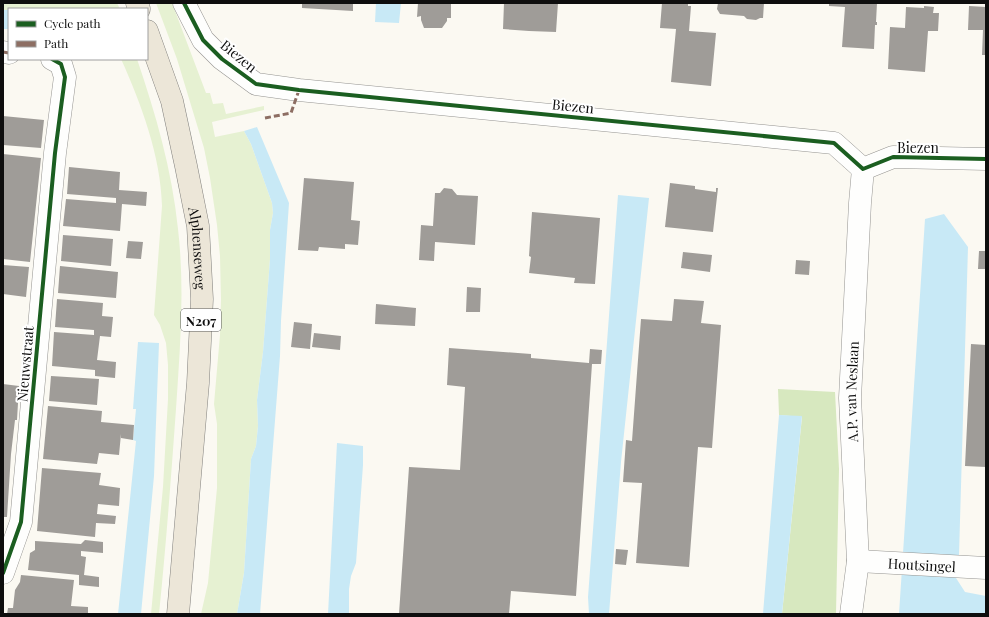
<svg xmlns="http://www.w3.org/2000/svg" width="989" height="617" viewBox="0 0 989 617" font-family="'Playfair Display',serif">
  <rect width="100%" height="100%" fill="#fbf9f2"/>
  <path fill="#e6f1d2" d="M3,3h114l3,6 -117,1z
    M156,3h16l34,90h4l3,11 10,-1 3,11 38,-8v4l-52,12 3,15 29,-6 7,13 21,59 1,10 -3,17v29l-7,93 -6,48 1,26 -2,20 -5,13 -7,114 -7,41h-36l7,-31 9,-95v-64l-3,-20 6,-69 1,-35 -1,-44 -3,-31 -7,-47 -6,-30 -27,-89z
    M121,59h16c19,56 35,111 41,170 7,60 2,120 -2,180 -5,69 -10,137 -17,205h-8l12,-127 5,-88v-34l-2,-22 -6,-18 -6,-10 8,-109c-1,-49 -21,-103 -41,-147z"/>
  <path fill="#d7e8bf" d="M778,389l57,3 4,77 -3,145h-54l20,-197 -23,-2z"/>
  <path fill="#c8e9f6" d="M376,3h25l-2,20 -24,-1z
    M3,10h6v19h-6z
    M257,127l32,76 -8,118 -1,35 -20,258h-23l7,-41 7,-114 5,-13 2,-20 -1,-26 6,-48 7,-93v-29l3,-17 -1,-10 -21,-59 -7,-13z
    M618,195l31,3 -28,264 -12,152h-20l-1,-17z
    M944,214l24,33 -9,308 -3,23 9,14 21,4v18h-87l26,-395z
    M138,342l21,1 -5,133 -13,138h-23l18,-173 -3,-1 3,-31h-3z
    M779,415l23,1 -20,198h-19z
    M337,443l26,3v19l-7,98 -5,13 -2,13v25h-21z"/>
  <path fill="#9f9c98" d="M302,3h51v8l-51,-3z
    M418,3h33v15h-4v3l-5,7h-18l-3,-8v-4l-4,1z
    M504,3h54l-2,29 -27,-1 -26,-2z
    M662,3h26v3h3l-2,25 27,2 -5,53 -40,-4 5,-53 -16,-1z
    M718,3h46l-1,15h-3l-4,2 -9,-1 -3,-3 -24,-2 -3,-5z
    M829,3h48l-1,19h1v3h-2l-1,24 -32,-2 3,-40 -16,-1z
    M924,6l10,1 -1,6h6l-1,18h-10l-3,41 -37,-3 2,-42 15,1 1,-21 18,1z
    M969,6l17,1v48h-4l1,-25h-15z
    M3,116l41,4 -3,28 -38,-3z
    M3,154l38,4 -11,104 -27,-3z
    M69,167l51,5 -1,18 28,2 -1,14 -24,-2 -2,27 -57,-5 3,-27 50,4v-5l-49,-4z
    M304,178l50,4 -3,38 9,1 -2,24 -13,-1v5l-26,-2 -1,4 -20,-1z
    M670,183l25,3v3l21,3v-4h2l-5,44 -48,-5z
    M444,188l8,1 5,6 21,1 -3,49 -40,-3 -1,19 -15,-1 2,-35 12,1 2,-33h5z
    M532,212l68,6 -5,66 -21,-1 1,-5 -46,-5 2,-16 -2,-1z
    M63,235l50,4 -2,27 -50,-5z
    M128,241l15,1 -2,17 -15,-1z
    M979,251h7v18h-8z
    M683,252l29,3 -2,17 -29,-4z
    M796,260l14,1 -1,14 -14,-1z
    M3,265l26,2 -3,30 -23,-3z
    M60,266l58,6 -2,26 -58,-5z
    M467,287l14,1 -1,24h-14z
    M57,299l46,4 -1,13 11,1 -2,20 -11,-1 -3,24 19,2 -1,16 -20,-2v-6l-43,-4 2,-34 40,3v-5l-39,-3z
    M674,299l30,2 -3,22 20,2 -9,123 -14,-1 -9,120 -53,-4 6,-80 -19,-1 3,-42 6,1 9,-122 31,2z
    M376,304l40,4 -1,18 -40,-2z
    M294,322l18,2 -2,25 -19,-2z
    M314,333l27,3 -1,14 -28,-3z
    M971,344l15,1v122l-21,-1z
    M449,348l82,6v4l58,5 1,-14 12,1 -1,14h-9l-16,232 -65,-5 -2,23h-110l10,-147 51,3 5,-83 -18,-2z
    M51,376l48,3 -2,26 -48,-4z
    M3,384l16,2 -2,34h-2l-4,34 -4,63h-4z
    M48,406l54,5 -1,11 33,3 -1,15 -12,-2v-4l-2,21 -20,-2 -2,11 -54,-5z
    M42,468l59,5 -2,12 21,3 -1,18 -21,-2 -1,10 19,2 -1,8 -19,-1 -1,14 -58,-6z
    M85,540l18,2v11l-22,-2v5l5,1 -2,18 15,2v10l-20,-2v-10l-51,-5 2,-17 5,-3v-9l46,3z
    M616,549l12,1 -2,15 -11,-1z
    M21,575l53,5 -3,26 17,1v7h-81l1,-6h5l2,-18 5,-8z"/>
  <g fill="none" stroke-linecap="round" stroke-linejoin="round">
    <defs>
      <g id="street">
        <path d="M184,3l19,37 19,19 34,25 43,6 535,53 29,26 30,-12 93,2"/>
        <path d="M3,52l6,1"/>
        <path id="s1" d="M858,561l128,7"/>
        <path d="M3,573l18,-51 34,-369 10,-76 -4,-13 -9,-5"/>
        <path id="s2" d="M851,614l7,-53 -8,-163 10,-195 3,-34"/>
      </g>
      <g id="primary">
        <path d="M137,3l2,6"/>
        <path id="s3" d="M147,31l25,70 14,65 12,60 4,73 -4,84 -20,231"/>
      </g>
    </defs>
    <use href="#street" stroke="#959491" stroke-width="23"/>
    <use href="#primary" stroke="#82817e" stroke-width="23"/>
    <use href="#street" stroke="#fefefd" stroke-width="22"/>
    <use href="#primary" stroke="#ece6d8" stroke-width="22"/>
    <path stroke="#8d6e63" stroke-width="3" stroke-dasharray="6 3" stroke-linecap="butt" d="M3,52l6,1
      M265,118l26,-5 8,-23"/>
    <defs>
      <path id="cycleway" d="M184,3l19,37 19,19 34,25 43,6 535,53 29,26 30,-12 93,2
        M3,573l18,-51 34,-369 10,-76 -4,-13 -9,-5"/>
    </defs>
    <use href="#cycleway" stroke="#fff" stroke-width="6"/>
    <use href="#cycleway" stroke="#1b5e20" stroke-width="4"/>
  </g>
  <g text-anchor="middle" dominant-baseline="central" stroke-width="4" stroke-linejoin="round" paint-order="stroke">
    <rect fill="#fff" stroke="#565656" stroke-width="1" x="181" y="309" width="40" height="22" rx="3"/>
    <g font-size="13" font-weight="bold" fill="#0e0e0e">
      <text x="201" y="320">N207</text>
    </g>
    <g font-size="14" fill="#0e0e0e" stroke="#fff">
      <text transform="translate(239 56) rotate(39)">Biezen</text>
      <text transform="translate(573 106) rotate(6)">Biezen</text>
      <text x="918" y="147">Biezen</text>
      <text stroke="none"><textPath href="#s3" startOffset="224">Alphenseweg</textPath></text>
      <text transform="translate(25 364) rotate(-85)">Nieuwstraat</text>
      <text stroke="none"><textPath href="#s2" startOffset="223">A.P. van Neslaan</textPath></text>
      <text stroke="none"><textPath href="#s1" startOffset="64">Houtsingel</textPath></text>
    </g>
  </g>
  <rect width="989" height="617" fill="none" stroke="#0e0e0e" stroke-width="8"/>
  <rect x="8" y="8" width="140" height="52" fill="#ffffff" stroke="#9f9f9f"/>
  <rect x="16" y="21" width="20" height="6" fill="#1b5e20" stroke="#9f9f9f"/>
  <text x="44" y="28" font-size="12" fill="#0e0e0e">Cycle path</text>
  <rect x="16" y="41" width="20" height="6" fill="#8d6e63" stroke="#9f9f9f"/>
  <text x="44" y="48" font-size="12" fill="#0e0e0e">Path</text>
</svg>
